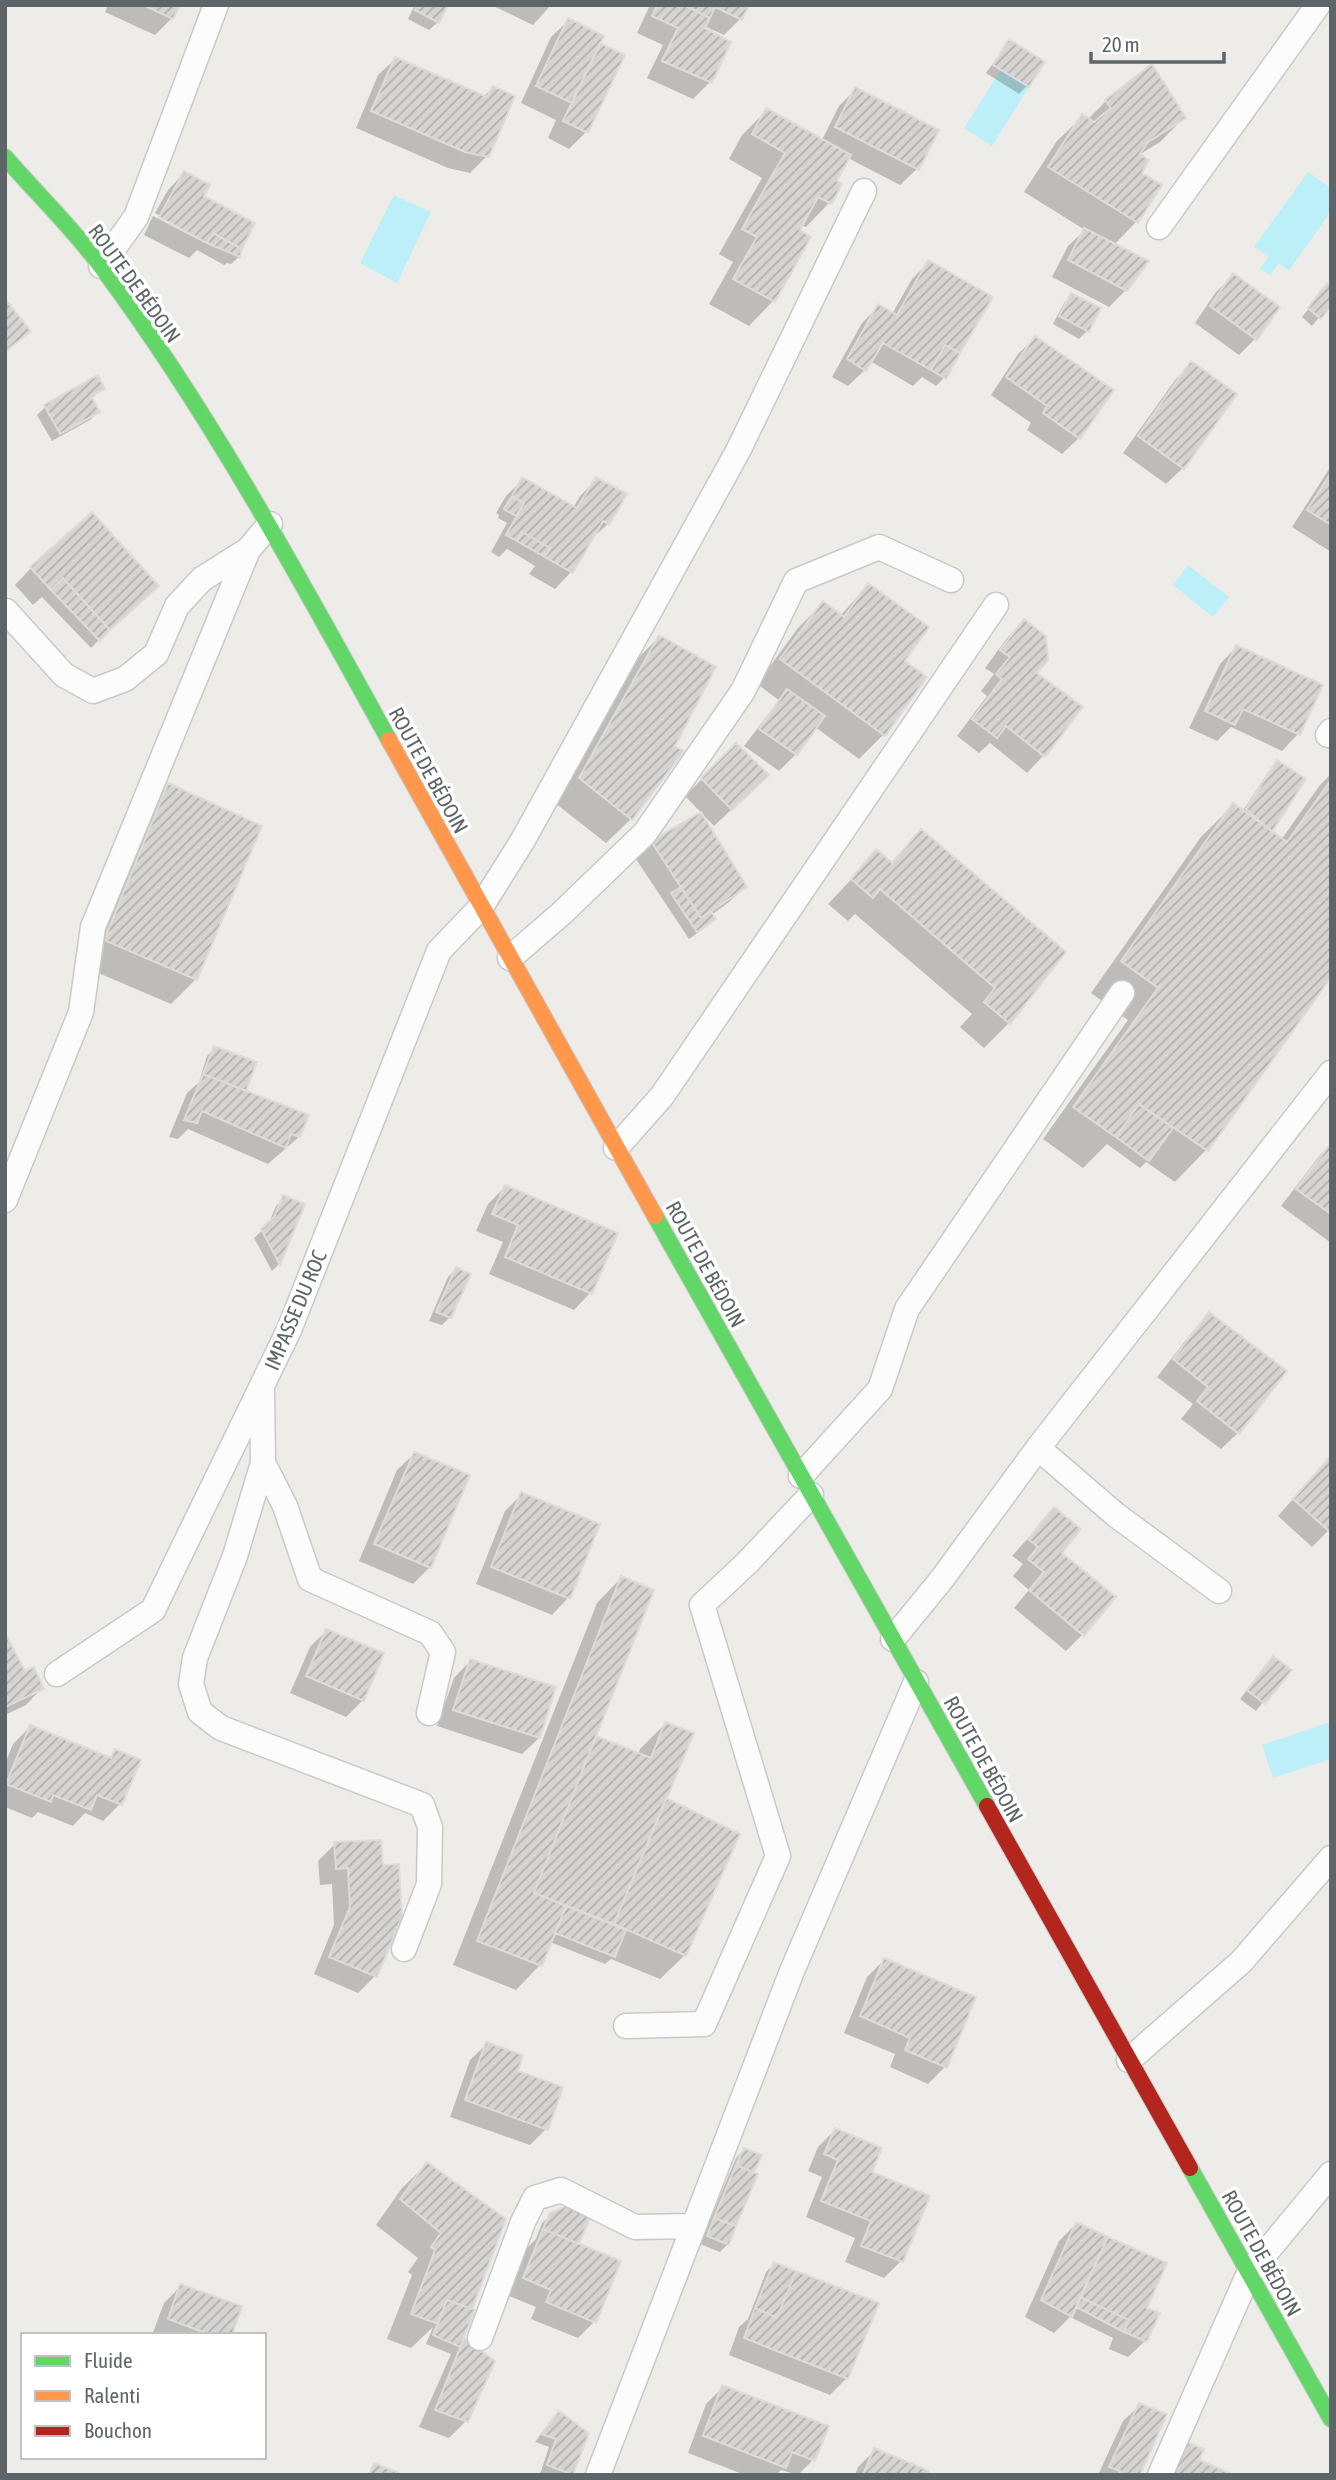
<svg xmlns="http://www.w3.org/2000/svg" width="1336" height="2480" viewBox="0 0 1336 2480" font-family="'Asap Condensed',sans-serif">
  <defs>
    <pattern id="building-hatch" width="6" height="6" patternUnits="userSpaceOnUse" patternTransform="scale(1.75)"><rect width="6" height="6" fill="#d6d4d3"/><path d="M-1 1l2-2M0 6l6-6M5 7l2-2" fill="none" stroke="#b1b0af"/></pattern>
  </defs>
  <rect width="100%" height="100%" fill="#eeece9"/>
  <path fill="#bdeff8" d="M1001,70l28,17 -37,59 -28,-18z
    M1308,172l23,16v23l-42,60 -10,-8 -9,12 -10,-6 9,-13 -15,-9z
    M394,195l37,17 -34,71 -37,-20z
    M1188,565l41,32 -16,20 -40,-32z
    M1330,1722l1,37 -58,19 -11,-33z"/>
  <path fill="#0003" d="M108,5h70l-6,13 -17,17 -50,-23z
    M415,5h31l-8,17 -9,8 -21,-11z
    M491,5h60l-18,20z
    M650,5h97l-7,14 -16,16 -20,-9 -2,3 27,14 -19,39 -17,17 -46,-21 16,-33 -26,-12z
    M568,21l30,23 -12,88 -17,17 -21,-11 8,-18 -35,-17 30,-66z
    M1009,42l33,20 -15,24 -8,8 -33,-21z
    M395,59l88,38 10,-9 -6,68 -17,17 -22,-5 -92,-40 22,-53z
    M856,89l61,80 -17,16 -52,-27 -13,24 -5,20 -24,25 -5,-2 -4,6 11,7 -35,63 -24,25 -40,-22 24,-42 -14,-8 43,-76 -33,-19 13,-24 25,-25 55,30 17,-34z
    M1106,101l78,17 -24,24 -21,13v18l20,13 -23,36 -22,23 12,45 -17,17 -57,-30 16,-31 17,-16 -61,-38 33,-51 25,-24 5,3z
    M184,173l57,75 -2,9 -8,7 -4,-1 -3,2 -27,-15 -8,8 -45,-23 9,-19 52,27 2,-2 -52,-28 13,-23z
    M929,262l29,92 -14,24 -8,8 -14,-9 -9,9 -43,-25 -5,9 -17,16 -16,-9 30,-54 17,-17 13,8 20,-35z
    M1233,276l44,31 -22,32 -16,16 -44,-32 21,-31z
    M1327,285l4,18 -19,23 -10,-9z
    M1072,295l15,36 -8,8 -26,-15 11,-21z
    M1035,338l44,100 -17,16 -35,-24 4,-7 -40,-28 27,-41z
    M1191,364l-8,104 -17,16 -43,-31 52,-73z
    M103,388l-12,11 7,13 -8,8 -38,21 -15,-26 8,-8z
    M1331,466v86l-39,-25z
    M523,479l50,29 7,-12 17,-17 11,45 -18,16 -19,32 -16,17 -26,-15 6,-8 -28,-17 -8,8 -8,-5 16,-29 -9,-5 1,-3 -3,-2 10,-17z
    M31,568l71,69 -11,11 -49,-51 -9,8 -18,-20z
    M868,585l34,76 -18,73 -25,25 -44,-32 -19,27 -17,17 -35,-25 35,-46 -22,-16 41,-56 25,-25 17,13z
    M1024,621l11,52 45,35 -37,48 -16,17 -37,-30 -11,10 -22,-17 30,-40 -6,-5 13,-17 -9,-6 22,-30z
    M659,637l-28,182 -25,24 -51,-40 79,-141z
    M1236,647l85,39 -23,48 -16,17 -51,-24 -14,14 -28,-13 31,-64z
    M736,745l14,47 -36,34 -29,-30z
    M1277,763l-7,70 11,7 39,-55 11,-11v200l-125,176 -31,32 -29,-20 -6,6 -33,-24 -24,24 -40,-29 85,-119 -37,-27 110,-156 32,-32 9,7 27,-41z
    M168,785l28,194 -25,25 -89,-38 62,-156z
    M921,832l142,120 -54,71 -25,25 -24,-21 12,-13 -117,-100 -7,7 -20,-17 49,-52 13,12z
    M652,842l93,45 -17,16 -17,12 3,4 -8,8 -17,12 -53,-80z
    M215,1048l29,44 55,45 -31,27 -80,-35 -10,10 -9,-2 18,-44 12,-11 8,-26z
    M1331,1144v99l-50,-37 39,-51z
    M505,1187l85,106 -16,17 -85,-36 14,-32 -27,-11 12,-27z
    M284,1198l19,7 -24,59 -7,7 -18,-33 14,-13 8,-19z
    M456,1269l-6,48 -8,8 -13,-4 19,-44z
    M1209,1314l29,119 -17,16 -40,-30 12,-15 -36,-27 36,-46z
    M414,1454l16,113 -17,17 -54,-23 38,-91z
    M1331,1456v72l-19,19 -34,-31z
    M522,1494l46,104 -16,17 -76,-31 29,-73z
    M1054,1509l5,44 24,81 -17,17 -52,-43 15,-18 -16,-14 10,-12 -11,-8z
    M621,1578l-27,159 44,18 2,-6 25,-25 -1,75 21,156 -25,24 -49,-20 -6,5 -55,-22 -10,23 -24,25 -63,-25 144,-362z
    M326,1631l37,69 -17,17 -56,-24 20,-46z
    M5,1634l19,39 18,15 -16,17 -21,10z
    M470,1661l69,77 -17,16 -85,-28 17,-48z
    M1266,1666l23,4 -33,41 -16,-12z
    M30,1727l78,32 7,-8 23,10 -18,43 -17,17 -18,-8 -12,13 -35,-14 -6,6 -27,-11v-43l8,-20z
    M335,1844l46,23 -6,109 -17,17 -44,-19 20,-49 -2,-41 -12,1 -2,-24z
    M884,1960l61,107 -17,17 -38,-17 5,-13 -51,-21 23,-56z
    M487,2044l28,28 31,57 -16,16 -80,-28 20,-57z
    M835,2130l34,43 59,24 -27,64 -17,17 -39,-16 10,-24 -49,-21 16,-40 -14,-6 10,-24z
    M744,2150l-16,94 -8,8 -20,-8 36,-86z
    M427,2164l42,146 -10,36 5,-6 2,81 -17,17 -30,-11 32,-73 -25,-10 7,-17 -22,21 -24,-9 25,-64 -4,-3 10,-14 -42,-33 26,-37z
    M551,2215l25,29 18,78 -16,16 -47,-19 5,-12 -29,-12 20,-47 9,-9 6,-16z
    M1076,2224l69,85v32l-17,16 -19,-8 4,-11 -43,-21 -16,16 -29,-16 34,-76z
    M774,2264l73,114 -17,17 -101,-40 10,-28 9,-8 18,-47z
    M181,2286l49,49h-78l12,-32z
    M723,2387l90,73 -15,15 -17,-5 -5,5h-31l-57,-22 18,-49z
    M1140,2405l-1,70h-41l25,-54z
    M551,2421l36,13 -16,41 -31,-1 9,-27 -14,-5z
    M875,2450l50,25h-70l3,-8z"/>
  <path fill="url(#building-hatch)" stroke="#dedbd8" stroke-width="2" d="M143,5h37l-7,14z
    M417,5h31l-9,18 -24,-13z
    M657,5h27l26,13 -5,10 26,14 -19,41 -50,-22 16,-33 -26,-12z
    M684,5h65l-7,15 -27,-13 -5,11z
    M568,18l36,18 -32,67 -36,-17z
    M1009,39l36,23 -16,25 -36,-22z
    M600,43l25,12 -37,78 -25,-12z
    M395,57l92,40 6,-11 22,10 -26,61 -24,-5 -94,-41z
    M1152,64l34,54 -38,24 -8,12 9,6 -7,13 20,12 -24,38 -90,-56 34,-53 12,8 17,-14 -6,-8z
    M855,87l84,43 -20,40 -84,-43z
    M766,108l85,47 -14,26 5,3 -10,20 -14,-7 -18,33 11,7 -36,65 -42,-23 24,-42 -15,-8 43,-76 -33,-19z
    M184,171l26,14 -6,11 51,27 -13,26 -29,-16 -6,10 -48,-26z
    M1084,228l65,33 -22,30 -59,-31z
    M213,233l29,16 -2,8 -33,-14z
    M928,260l65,37 -33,56 -15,-8 -14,25 -48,-27 -17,28 -19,-12 31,-55 19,11z
    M1233,273l47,34 -23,33 -47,-34z
    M1327,283l4,3v20l-10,13 -13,-11z
    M1071,293l30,15 -12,24 -30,-16z
    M5,299l26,32 -26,21z
    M1035,336l79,54 -34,49 -37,-26 4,-7 -41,-29z
    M945,345l15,8 -14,26 -15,-9z
    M1191,361l46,33 -53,75 -46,-33z
    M98,375l7,14 -14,7 9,16 -40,22 -16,-29z
    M1331,473v52l-24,-15z
    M522,477l55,31 19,-31 31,17 -18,31 -6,-4 -30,52 -28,-16 5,-9 -28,-16 -5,9 -11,-6 18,-32 -12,-7z
    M512,496l12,7 -8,13 -12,-7z
    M92,512l67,74 -49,44 -47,-52 -12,12 -21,-23z
    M522,532l28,16 -5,9 -28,-16z
    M63,578l47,52 -10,11 -49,-51z
    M868,583l61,44 -24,34 22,16 -42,59 -105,-77 43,-58 21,16z
    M1024,619l22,17 2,24 -11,13 46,34 -38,50 -39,-31 -9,12 -25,-19 30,-40 -6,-5 14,-17 -10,-7z
    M659,635l57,32 -41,79 9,5 -52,69 -53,-42z
    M1236,645l87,40 -23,50 -57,-26 -8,16 -30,-14z
    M787,689l38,27 -28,39 -38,-26z
    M736,743l33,32 -37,35 -31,-32z
    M1277,760l29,19 -34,53 -26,-23z
    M1331,780v197l-123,174 -69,-47 -23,33 -43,-30 85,-119 -37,-27 112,-158 54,39z
    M168,783l94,43 -65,154 -91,-39 1,-8z
    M701,812l46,75 -46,31 -50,-77z
    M921,829l145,123 -56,72 -26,-22 11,-14 -115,-99 -7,9 -22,-19 25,-30 16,14z
    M681,887l20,31 10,-7 5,8 -19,13 -26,-39z
    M214,1046l43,16 -11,29 -43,-17z
    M203,1074l106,41 -9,22 -9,-3 -5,14 -84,-37 -5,12 -13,-3z
    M1139,1104l34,24 -24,33 -33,-24z
    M1331,1143v71l-35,-25z
    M505,1185l113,48 -26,61 -87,-37 13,-32 -26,-11z
    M283,1195l22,9 -25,61 -19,-36 13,-12z
    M456,1267l15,7 -20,44 -15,-6z
    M1209,1312l78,59 -48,63 -42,-33 11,-14 -35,-28z
    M414,1452l56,23 -39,93 -57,-24z
    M1331,1456v75l-1,1 -37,-33z
    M521,1492l79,32 -30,75 -79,-32z
    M1054,1507l27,22 -19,24 54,44 -32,39 -55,-46 15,-18 -16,-13 10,-12 -10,-8z
    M621,1576l33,14 -120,303 32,13 -24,60 -65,-25z
    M326,1629l58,24 -20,48 -58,-25z
    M5,1633l20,38 9,-4 10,22 -39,18z
    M1273,1656l19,14 -27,34 -18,-14z
    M470,1659l86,28 -16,51 -87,-28z
    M665,1722l29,11 -80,191 -80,-31 62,-157 55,22z
    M30,1725l81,33 4,-9 26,11 -19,45 -25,-10 -6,15 -38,-15 -2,7 -45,-18z
    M666,1798l74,36 -54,122 -72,-32z
    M381,1840l2,25 16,-1 3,53 -25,60 -48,-20 21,-50 -2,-39 -12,1 -2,-27z
    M566,1906l60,24 -11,27 -60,-24z
    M884,1958l92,39 -29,71 -42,-18 5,-12 -50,-22z
    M486,2042l37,13 -5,16 45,16 -15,43 -83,-30z
    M835,2128l47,20 -10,24 58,24 -27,66 -42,-16 10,-25 -50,-20 17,-41 -14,-6z
    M744,2148l18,7 -8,18 -18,-8z
    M427,2162l79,57 -34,90 -25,-9 -9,24 -27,-10 24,-64 -4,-3 10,-14 -41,-34z
    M736,2165l22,9 -22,52 -22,-8z
    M568,2205l23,10 -12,29 -36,-15 7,-16z
    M714,2218l22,8 -7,19 -22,-9z
    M1076,2222l32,15 -36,80 -31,-17z
    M543,2229l78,32 -25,62 -50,-21 5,-12 -28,-12z
    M1108,2237l59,26 -20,45 13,5 -13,29 -23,-10 5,-12 -49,-23z
    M774,2262l22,9 -19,47 -22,-10z
    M796,2271l83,32 -31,76 -104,-41 11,-30 22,10z
    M180,2284l62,22 -10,29h-21l-43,-16z
    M1080,2297l49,23 -5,12 -48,-25z
    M447,2300l28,10 -15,37 -27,-12z
    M464,2338l31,23 -27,61 -33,-12z
    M722,2385l107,41 -14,35 -23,-9 -6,16 -83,-32z
    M1139,2403l28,11 -27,61h-21l1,-4 -11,-4z
    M559,2411l30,22 -16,42 -26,-10 9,-26 -15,-5z
    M1174,2437l30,12 -5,11 35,15h-77z
    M874,2448l55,23 -2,4h-64z
    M374,2463l30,12h-35z"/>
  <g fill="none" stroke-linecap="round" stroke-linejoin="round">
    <defs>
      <path id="lane" d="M1159,227l159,-222
        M101,266l35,-49 80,-212
        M6,611l58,64 29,16 32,-12 31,-25 21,-48 25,-27 46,-29
        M1328,735l3,-4
        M510,958l52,-45 83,-80 98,-142 53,-110 83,-34 72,33
        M616,1148l46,-52 334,-491
        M5,1200l76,-188 12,-85 155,-377 22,-26
        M262,1391l1,72 22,43 25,73 120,54 13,19 -14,61
        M1038,1448l78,67 103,76
        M263,1463l-28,93 -40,102 -4,26 9,28 21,16 201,77 8,22 -1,57 -25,65
        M801,1476l79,-87 27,-80 215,-316
        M893,1639l49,-60 96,-131 293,-375
        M57,1674l96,-64 136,-280 150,-379 42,-44 42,-67 215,-389 126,-260
        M626,2026l78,-2 74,-168 -76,-251 45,-42 64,-68
        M1129,2060l112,-98 90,-104
        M480,2338l43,-116 12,-24 26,-8 74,37 59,-1
        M598,2475l194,-504 124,-289
        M1160,2475l89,-202 82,-99"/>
      <path id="fast" d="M5,157c32,37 69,72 98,112 109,147 197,310 286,471
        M655,1216l332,590
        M1190,2168l141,251"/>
      <path id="slow" d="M389,740l266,476"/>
      <path id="jam" d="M987,1806l203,362"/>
    </defs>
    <use href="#lane" stroke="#c9c9c9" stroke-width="27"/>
    <use href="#fast" stroke="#c9caca" stroke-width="18"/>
    <use href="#slow" stroke="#c9caca" stroke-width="18"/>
    <use href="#jam" stroke="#c9caca" stroke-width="18"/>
    <use href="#lane" stroke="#fcfcfc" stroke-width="24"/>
    <use href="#fast" stroke="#63d668" stroke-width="16"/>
    <use href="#slow" stroke="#ff974d" stroke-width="16"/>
    <use href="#jam" stroke="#b3261e" stroke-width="16"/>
  </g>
  <g text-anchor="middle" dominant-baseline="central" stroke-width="7" stroke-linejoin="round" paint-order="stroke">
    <g font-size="21" fill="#5e6568" stroke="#fff">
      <text transform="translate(135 283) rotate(54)">ROUTE DE BÉDOIN</text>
      <text transform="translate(429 770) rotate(61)">ROUTE DE BÉDOIN</text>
      <text transform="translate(706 1264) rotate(61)">ROUTE DE BÉDOIN</text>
      <text transform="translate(295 1310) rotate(-67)">IMPASSE DU ROC</text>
      <text transform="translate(984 1759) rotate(61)">ROUTE DE BÉDOIN</text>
      <text transform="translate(1262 2253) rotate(61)">ROUTE DE BÉDOIN</text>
    </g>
  </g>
  <rect width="1336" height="2480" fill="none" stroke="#5e6568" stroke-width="14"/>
  <rect x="21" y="2333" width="245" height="126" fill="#ffffff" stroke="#bfc1c3" stroke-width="2"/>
  <rect x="35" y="2356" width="35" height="10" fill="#63d668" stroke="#bfc1c3" stroke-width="2"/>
  <text x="84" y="2368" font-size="21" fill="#5e6568">Fluide</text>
  <rect x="35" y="2391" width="35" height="10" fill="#ff974d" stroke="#bfc1c3" stroke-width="2"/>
  <text x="84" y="2403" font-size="21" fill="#5e6568">Ralenti</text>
  <rect x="35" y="2426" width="35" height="10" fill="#b3261e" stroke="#bfc1c3" stroke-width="2"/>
  <text x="84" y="2438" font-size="21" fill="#5e6568">Bouchon</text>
  <path d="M1091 52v10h133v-10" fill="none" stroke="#5e6568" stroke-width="3.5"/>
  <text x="1102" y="52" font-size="21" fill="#5e6568" stroke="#ffffff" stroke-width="5" paint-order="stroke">20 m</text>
</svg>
